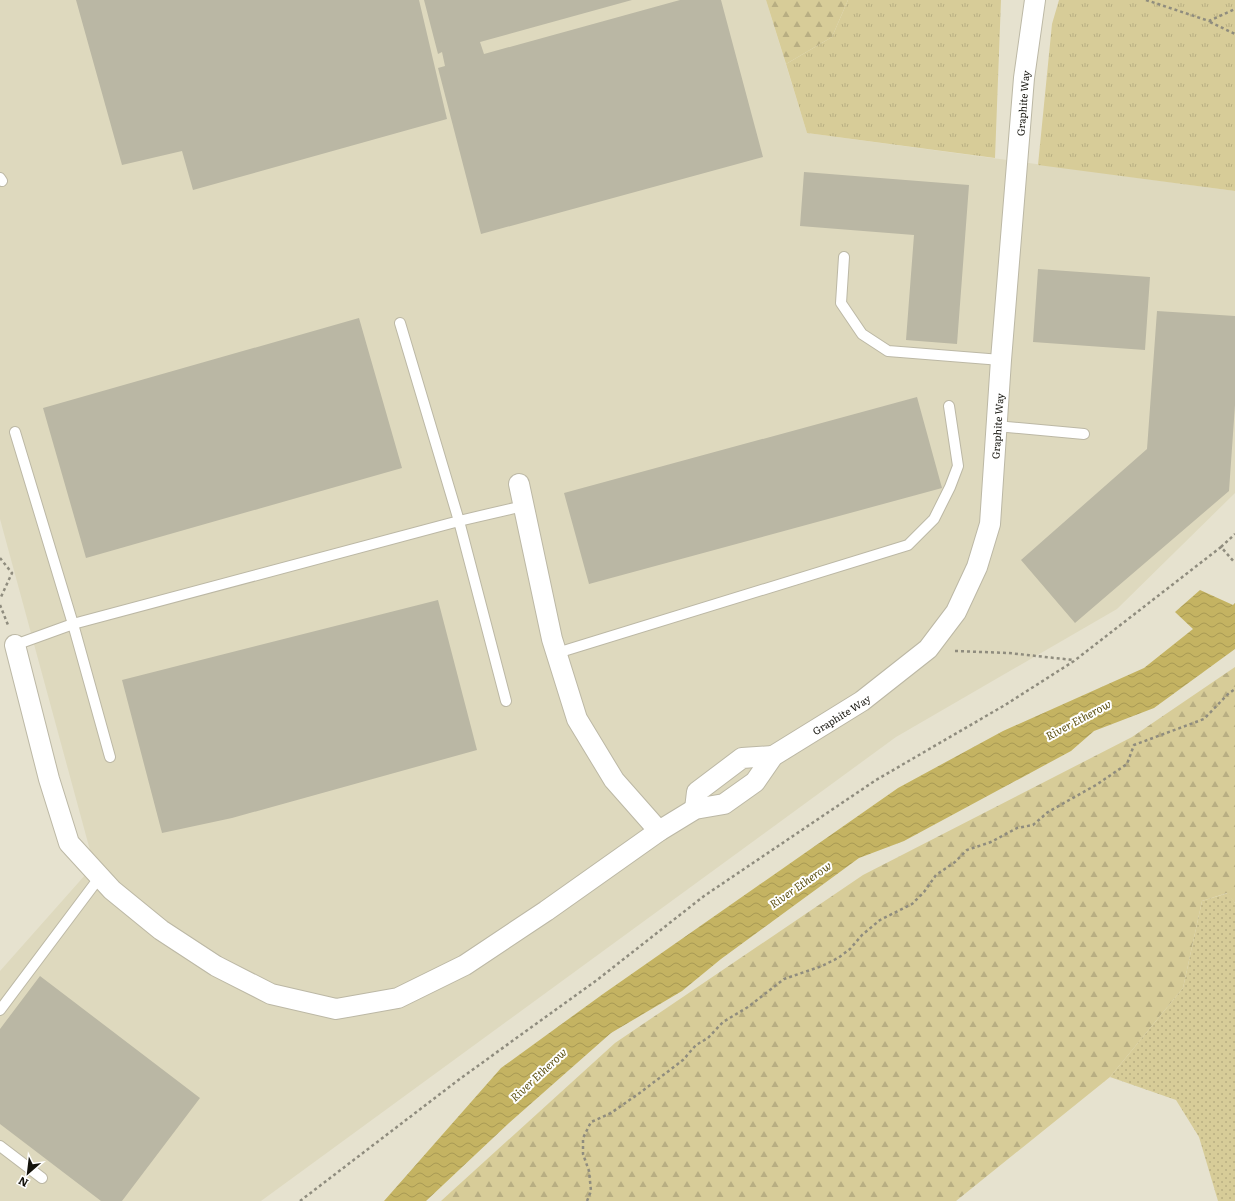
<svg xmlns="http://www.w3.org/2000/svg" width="1235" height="1201" viewBox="0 0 1235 1201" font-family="Literata,serif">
  <defs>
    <pattern id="grass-tufts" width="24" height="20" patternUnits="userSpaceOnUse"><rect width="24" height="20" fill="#d7cc98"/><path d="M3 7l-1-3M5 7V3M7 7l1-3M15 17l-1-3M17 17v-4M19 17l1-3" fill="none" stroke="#b8ae82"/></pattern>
    <pattern id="forest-firs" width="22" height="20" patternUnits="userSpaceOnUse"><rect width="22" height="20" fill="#d7cc98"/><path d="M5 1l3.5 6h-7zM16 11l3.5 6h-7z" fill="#b8ae82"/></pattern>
    <pattern id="park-dots" width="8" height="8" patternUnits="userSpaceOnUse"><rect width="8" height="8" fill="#d7cc98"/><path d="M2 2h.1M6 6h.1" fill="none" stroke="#b8ae82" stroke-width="1.8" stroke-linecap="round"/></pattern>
    <pattern id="water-waves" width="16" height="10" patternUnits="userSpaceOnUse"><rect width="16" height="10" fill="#c4b362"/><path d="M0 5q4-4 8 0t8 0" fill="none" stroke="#a89954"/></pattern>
  </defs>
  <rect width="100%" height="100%" fill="#e6e2cf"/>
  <path fill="#ded9be" d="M0,0h766l41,133 428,58v302l-118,116 -221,128 -635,464h-261v-230l94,-106 -94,-346z"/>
  <path fill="url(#grass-tufts)" d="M848,0h153l-6,158 -188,-25 -21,-69 46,-27z
    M1059,0h176v191l-197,-26 14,-141z"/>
  <path fill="url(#forest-firs)" d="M766,0h82l-16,37 -46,27z
    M1235,667v236l-8,-10 -25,8 -19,87 -73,89 -154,124h-515l174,-158 248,-168 269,-138z"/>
  <path fill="url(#park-dots)" d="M1228,893l7,10v298h-17l-19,-64 -23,-37 -66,-23 73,-89 19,-87z"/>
  <path fill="url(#water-waves)" d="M1200,590l33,15 2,-2v46l-81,59 -60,23 -23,20 -167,90 -45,17 -138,101 -39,32 -71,42 -102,90 -83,78h-42l117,-133 102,-74 295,-206 105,-57 141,-63 49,-39 -18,-17z"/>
  <path fill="#bab7a4" d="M76,0h343l28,119 -254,71 -11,-39 -60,14z
    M424,0h208l-152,42 4,12 196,-54h41l42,157 -282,77 -43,-166 7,-2 -3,-14 -4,2z
    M804,172l165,13 -12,159 -51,-4 8,-105 -114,-9z
    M1038,269l112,8 -5,73 -112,-8z
    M1157,311l78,5v89l-6,86 -154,132 -54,-63 126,-111z
    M359,318l43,150 -316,90 -43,-150z
    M917,397l25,91 -353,96 -25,-91z
    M438,600l39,150 -245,68 -70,15 -40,-153z
    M40,976l160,122 -78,103h-21l-101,-77v-95z"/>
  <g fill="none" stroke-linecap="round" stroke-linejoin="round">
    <defs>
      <path id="lane" d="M0,178l2,3
        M844,257l-3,46 21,31 26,17 113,9
        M400,323l59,198 47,180
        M996,426l88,8
        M15,432l58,192 37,133
        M15,645l58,-21 386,-103 64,-15
        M557,653l351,-108 26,-26 16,-32 8,-21 -9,-60
        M0,1010l99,-132
        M0,1146l42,32"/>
      <g id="street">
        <path d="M519,484l33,155 25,80 37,61 45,51"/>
        <path id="s1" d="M15,645l34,134 20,64 43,47 49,40 55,36 55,28 65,15 62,-11 67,-33 81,-54 113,-80 36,-22 29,-5 31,-22 18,-26 89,-55 66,-52 28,-37 21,-45 13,-43 11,-164 23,-282 11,-78"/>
        <path d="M695,809l2,-17 45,-34 31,-2"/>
      </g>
    </defs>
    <use href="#lane" stroke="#bcb8a5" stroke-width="12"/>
    <use href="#street" stroke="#bcb8a5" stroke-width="22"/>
    <path stroke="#8f8c7e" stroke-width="2.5" stroke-dasharray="3 3" stroke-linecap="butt" d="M1146,0l63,21 26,-12
      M1210,22l25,12
      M1221,547l14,-13
      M0,558l12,15 -12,26
      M0,605l8,20
      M955,651l54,2 64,7
      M300,1201l161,-123 136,-98 107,-84 172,-116 129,-75 69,-44 147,-114 14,16
      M587,1201l4,-10 -2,-20 -6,-17v-16l8,-16 20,-9 30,-21 42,-32 13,-15 12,-7 15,-16 25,-15 36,-28 38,-13 16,-8 12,-9 12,-14 18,-15 32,-16 12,-12 12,-17 19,-13 12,-12 24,-8 26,-14 16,-3 15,-13 48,-27 31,-21 7,-19 70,-26 24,-25 7,-5"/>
    <use href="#lane" stroke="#fff" stroke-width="10"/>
    <use href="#street" stroke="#fff" stroke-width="20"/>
  </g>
  <g text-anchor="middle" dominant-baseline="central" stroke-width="4" stroke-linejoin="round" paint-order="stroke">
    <g font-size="10" fill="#14130c" stroke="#fff">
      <text stroke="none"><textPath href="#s1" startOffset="1793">Graphite Way</textPath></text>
      <text stroke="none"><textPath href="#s1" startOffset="1469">Graphite Way</textPath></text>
      <text stroke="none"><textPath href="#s1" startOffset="1121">Graphite Way</textPath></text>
    </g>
    <g font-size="11" font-style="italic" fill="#5c5011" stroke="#fff">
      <text transform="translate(1078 719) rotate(-28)">River Etherow</text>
      <text transform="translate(800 884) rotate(-35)">River Etherow</text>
      <text transform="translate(538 1074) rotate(-43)">River Etherow</text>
    </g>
  </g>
  <g transform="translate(28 1173) rotate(208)" stroke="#ffffff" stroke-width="3" paint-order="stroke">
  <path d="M0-3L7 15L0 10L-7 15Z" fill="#14130c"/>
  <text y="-6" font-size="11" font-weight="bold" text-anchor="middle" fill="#14130c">N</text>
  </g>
</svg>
